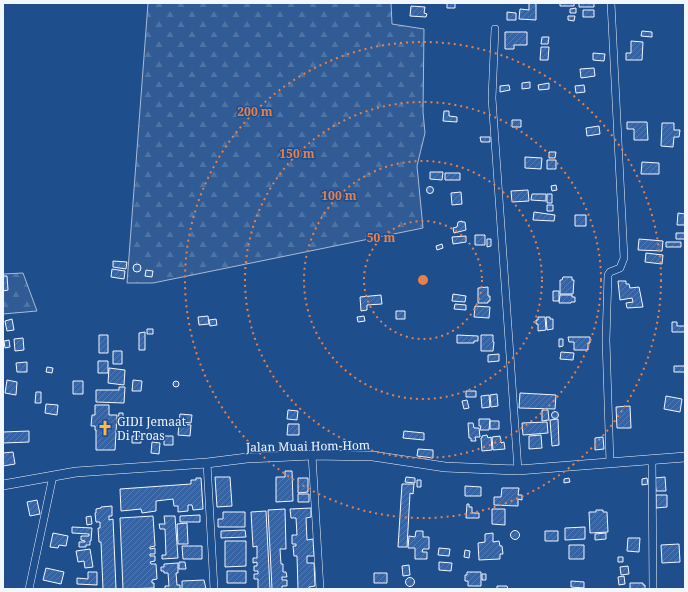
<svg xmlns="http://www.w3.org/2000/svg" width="688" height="592" viewBox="0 0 688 592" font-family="'Noto Serif',serif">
  <defs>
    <pattern id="forest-firs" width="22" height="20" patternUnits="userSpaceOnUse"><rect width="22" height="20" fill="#305b95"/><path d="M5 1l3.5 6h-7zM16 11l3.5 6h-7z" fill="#4e73a5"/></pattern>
    <pattern id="building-hatch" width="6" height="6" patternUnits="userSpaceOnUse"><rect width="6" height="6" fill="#3563a3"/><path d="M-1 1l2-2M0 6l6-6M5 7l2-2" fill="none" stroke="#537ab1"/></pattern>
  </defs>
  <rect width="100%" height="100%" fill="#1f4e8c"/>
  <path fill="url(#forest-firs)" stroke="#a8bbd7" d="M148,3h243l1,21 32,5 -1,83 2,21 -8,33 6,62 -270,55h-26z
    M23,273l14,38 -34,3v-40z"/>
  <path fill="url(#building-hatch)" stroke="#f2f6ff" d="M447,3h8v5h-8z
    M529,3h7v17l-17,-1 1,-10 9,1z
    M560,3h14v3h-14z
    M579,3h15v4h-15z
    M411,6l14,1 -1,6 3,1 -1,3 -16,-1z
    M576,8v5h-6v-4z
    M583,10h11v7h-11z
    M507,12l9,1v7h-9z
    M568,16h7l-1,5 -6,-1z
    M642,31l10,1v5l-11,-1z
    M505,32h22v13h-13v4h-9z
    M542,37h7l-1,7h-7z
    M631,41l12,1 -1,18h-16v-7h5z
    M541,47h8l-1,13h-8z
    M593,53l12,1 -1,7 -11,-1z
    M594,68l1,8 -14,2 -1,-9z
    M530,82v6l-8,1v-6z
    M549,83v6l-10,1 -1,-5z
    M509,85l1,5 -10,2v-6z
    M584,85l1,7 -9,1 -1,-7z
    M444,111h5v5l8,1v5l-14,-1z
    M512,120h9v7h-9z
    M627,122h20l1,18h-14v-11h-7z
    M662,123h12v7h6l-1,7h-5l-1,10 -12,-1z
    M599,126l1,8 -13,2 -1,-8z
    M480,137h10v5h-9z
    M549,152h7l-1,6h-6z
    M525,157l17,1 -1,11 -16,-1z
    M547,160h9v9h-9z
    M642,162l17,1v11h-18z
    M430,172h13l-1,8 -12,-1z
    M445,173h15v7h-15z
    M556,185l1,5 -5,1 -1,-5z
    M426.5 190a3.5 3.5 0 1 1 7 0a3.5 3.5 0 1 1-7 0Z
    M528,190l1,11 -17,1 -1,-11z
    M461,192l1,12 -10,1 -1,-12z
    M532,194h14v7l-15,-1z
    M547,194h5v9h-5z
    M547,205h6v6h-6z
    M534,212l21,3 -1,6 -21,-1z
    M678,213l7,1v11h-8z
    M575,215h11v11h-11z
    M462,221v1h3l1,8 -12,3 -1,-5 4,-1 1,-5z
    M676,233h9v6h-9z
    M475,235h10v10h-10z
    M466,236v6l-13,2 -1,-7z
    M487,239h4v7l-4,1z
    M639,239l24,2 -1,10 -24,-1z
    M666,242h15v5h-15z
    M442,244l1,4 -6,2 -1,-4z
    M646,253l17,2 -1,9 -17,-2z
    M113,261l14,1 -1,7 -13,-2z
    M133 268a4 4 0 1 1 8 0a4 4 0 1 1-8 0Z
    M112,269l13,2 -1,8 -13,-2z
    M146,270l7,1 -1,6 -7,-1z
    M3,276h4l1,14 -5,1z
    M563,277h9v3h2l-1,14h-13v-14h2z
    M618,281h8v3h3l1,4 9,-1 4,20 -16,1 -1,-5 7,-1 -1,-4 -12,2z
    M488,287v9h2v5h-2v2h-10v-15z
    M553,291h6v10h-6z
    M453,294l13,2 -1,6 -13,-1z
    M381,295l1,9 -15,1v5l-6,1 -1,-14z
    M560,295h12v2h3v5h-4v1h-12z
    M455,304l11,1v5l-12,-1z
    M475,306l15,1 -1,11 -15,-1z
    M396,311h9v8h-9z
    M208,316l1,8 -10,1 -1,-8z
    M364,316l1,5 -7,1 -1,-5z
    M538,317h7l1,13 -8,1v-7h-2v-4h2z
    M546,317h4v2h3v10l-6,1z
    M12,319l2,11 -7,1 -2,-10z
    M216,319l1,6 -7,1 -1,-6z
    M672,322h5v4h8v6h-13z
    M147,329h6v5h-6z
    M145,332v18h-6v-17z
    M99,335h9v18h-9z
    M457,335l21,1v5h-4v2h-17z
    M481,335h12v7h1l-1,9h-12z
    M568,337h22v6h-2v7h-14v-8h-5z
    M23,338l1,12 -9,1 -1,-12z
    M559,339h4v7l-4,1z
    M9,340l1,7 -5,1 -1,-7z
    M113,351h9v13h-9z
    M561,352l13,1 -1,7 -13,-1z
    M499,354v7l-11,1v-7z
    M98,361h10v12h-10z
    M27,362v10h-10l-1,-9z
    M674,366h11v6h-11z
    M47,367l6,1 -1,5 -6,-1z
    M109,368l16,2 -1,15 -16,-2z
    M7,380l10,2 -1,13 -11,-2z
    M133,380l9,1 -1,10h-9z
    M173 384a3 3 0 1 1 6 0a3 3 0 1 1-6 0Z
    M73,381h10v13h-10z
    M119,387h6l-1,16 -28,-1v-12h23z
    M466,391h10v6h-10z
    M36,392h5v11h-6z
    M520,393l36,2 -1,14 -36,-1z
    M497,394l1,12 -7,1 -1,-12z
    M489,395l1,12 -8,1 -1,-12z
    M666,396l16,3 -2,13 -16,-3z
    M467,400l2,8 -5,1 -2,-8z
    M46,404l12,1 -1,10 -12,-2z
    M95,405h14v10h8l-2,35h-19v-20h-1v-4h-4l1,-11h3z
    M630,406l1,22h-14l-1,-21z
    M288,410l10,1 -1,9 -10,-1z
    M542,410h6l1,10 -7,1z
    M551.5 415a3.5 3.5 0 1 1 7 0a3.5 3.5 0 1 1-7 0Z
    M119,413h4v6h-5z
    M180,414l12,1 -1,8 -12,-1z
    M479,419h11l-1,11h-9l1,-4h-2z
    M558,419l1,26 -7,1 -2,-26z
    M490,421h9v8h-9z
    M547,422l1,11 -25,2 -1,-12z
    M468,423h5l1,5h5l1,9h-5l1,4h-5v-3h-2z
    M179,424l12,1 -1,11 -12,-1z
    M288,424h11v11h-12z
    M29,431v11l-26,1v-11z
    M404,431l20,2v7l-21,-2z
    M487,435l1,3 3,-1 1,13 -10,1 -1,-13h1v-2z
    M541,435l1,13 -13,1v-13z
    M132,436h9v7h-9z
    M164,436h9v9h-9z
    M500,436l1,7 3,-1 1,7 -12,1 -1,-13z
    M603,437l1,12 -9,1v-12z
    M152,442l8,1 -1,11 -8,-1z
    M418,449l15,1v8l-16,-2z
    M13,452l2,12 -12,2v-13z
    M285,471h7l1,30 -17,1v-25h9z
    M215,477h15l2,29 -15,1z
    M406,477l9,1v5l-10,-1z
    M665,477l1,14h-10l-1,-13z
    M196,478h5l2,31 -10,1 -1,-5h-4v6l-10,1v-6h-4l-1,-7 -17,2v10l-14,2 -1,-4 -20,2 -1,-22 71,-5v-4h5z
    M298,478h10v14l-10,1z
    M569,478l1,4 -6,1v-4z
    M647,478l1,6 -6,1v-6z
    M417,480h4v7h-4z
    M402,484h12l-1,10 -3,-1 -3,54h-9z
    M465,486l16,1v9h-16z
    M502,488h17l-1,7h4v5l-4,-1v7l-24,-1v-8h7z
    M298,494h11v8h-11z
    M656,495h11v12l-11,1z
    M37,500l3,14 -10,2 -3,-14z
    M467,504h2v3h3v6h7v5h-13z
    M112,506v10h-3v4l4,-1 3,70h-13l-2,-47h-2l-1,-14h2v-6h-4l-1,-9h1v-4l5,-1v-1z
    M311,508v9l-5,1 1,22 6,-1 1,17h-7v7h7l1,23 -6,1v2h-11l-1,-33h-3l-1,-10h3v-2h-4v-9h5l-1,-17h-5l-1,-9z
    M285,509l1,40h-6l1,15h2v8h3l1,5h-5v3h5v6h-5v3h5h-15l-4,-79z
    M492,509h13v16l-13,-1z
    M596,510h7v2h4l1,20 -18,1 -1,-21h7z
    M266,511l4,78h-12v-10h-4v-5h4v-3h-4v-5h3v-4l-4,1v-5h4v-12l-4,1 -2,-35z
    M223,512h22v15h-27v-8h5z
    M200,515v7h-20v-6z
    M91,516l1,8 -5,1 -1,-8z
    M153,516l2,30 -5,1v2l5,-1v6h-5v2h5v5l-5,1 1,2h5l1,15 -5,1v3h2v5l-31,1 -3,-71z
    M164,516h11l3,42 -16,1v-4h4l-1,-26h-5l-1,-5h6z
    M187,523l1,21h-10l-1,-20z
    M72,527l20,1 -1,13h-1v4h-4v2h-7v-5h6v-1l-4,-1v-4h8v-2l-17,-1z
    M585,527v12l-20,1v-12z
    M245,530l1,7 -25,1v-7z
    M510.5 535a4.5 4.5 0 1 1 9 0a4.5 4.5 0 1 1-9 0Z
    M416,531h7v6h6v12h-6l-1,3h5v7h-12v-11h-7l1,-12 6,1z
    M545,531h13v10h-13z
    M53,533l15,3 -2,10 -7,-1 -1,3 -8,-1z
    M493,533v9l6,-1 1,5h2l1,8h-3v5l-21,1 -1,-17 7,-1v-8z
    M606,533v6l-11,1v-6z
    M628,538h12l-1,14 -12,-1z
    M225,541h21v25l-21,1z
    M679,544l1,18 -18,1 -1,-18z
    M569,545h15v14h-15z
    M182,546h20v13h-19z
    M439,548l11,1 -1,7 -11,-1z
    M90,549l3,18 -8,1 -1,-7 -6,1 -2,-11z
    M465,550l5,1 -1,7 -5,-1z
    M618,557h5v5h-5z
    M179,562h6l1,7h-7z
    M439,562l13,1 -1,8 -12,-1z
    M178,563v10h-2l1,12h3v4h-15v-3h4l-1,-13h-4v-2h-3v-4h3v-3z
    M409,565l1,10 -7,1 -1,-10z
    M628,566l1,8 -8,1 -1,-8z
    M46,568l18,4 -3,12 -18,-4z
    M227,571h19v12h-19z
    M88,572h9v13l-20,-1v-6l11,1z
    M467,572h14v14h-13v-5h-3v-6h2z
    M374,573h13v10h-13z
    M482,574h4v6h-4z
    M624,576l1,8 -6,1 -1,-8z
    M405.5 582a4.5 4.5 0 1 1 9 0a4.5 4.5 0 1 1-9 0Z
    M204,580l2,9h-24v-8z
    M571,581l13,1v6l-13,-1z
    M630,583h13v2h2v4h-15z
    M497,586h10l1,3h-11z"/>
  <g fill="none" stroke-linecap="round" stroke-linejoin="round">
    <defs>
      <path id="minor" d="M495,29l-3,69 26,372
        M312,455l8,134
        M652,459l1,130
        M207,463l7,126
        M610,463l-4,-123 2,-65 2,-3 10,-4 4,-10 -13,-255
        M29,589l24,-113"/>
      <path id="tertiary" d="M3,485l73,-13 131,-9 40,-5 65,-3 61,1 72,11 73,3 167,-13"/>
    </defs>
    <use href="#minor" stroke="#f2f6ff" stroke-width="8"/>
    <use href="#tertiary" stroke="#f2f6ff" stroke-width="10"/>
    <use href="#minor" stroke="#1f4e8c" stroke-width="7"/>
    <use href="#tertiary" stroke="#1f4e8c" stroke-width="9"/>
  </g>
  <g fill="none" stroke="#ea8049" stroke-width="2" stroke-dasharray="2 4">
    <circle cx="423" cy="280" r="59"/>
    <circle cx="423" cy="280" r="119"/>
    <circle cx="423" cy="280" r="178"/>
    <circle cx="423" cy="280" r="238"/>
  </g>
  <defs>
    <symbol id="church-bare" viewBox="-9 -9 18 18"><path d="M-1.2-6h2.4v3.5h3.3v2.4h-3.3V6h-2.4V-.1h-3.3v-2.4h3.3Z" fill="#ffb74d" stroke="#1f4e8c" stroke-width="2.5" paint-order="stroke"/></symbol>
  </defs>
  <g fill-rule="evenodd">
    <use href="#church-bare" x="94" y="417" width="22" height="22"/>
  </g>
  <g text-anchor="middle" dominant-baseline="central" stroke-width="3" stroke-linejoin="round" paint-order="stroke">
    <g font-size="12" fill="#f2f6ff" stroke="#1f4e8c" text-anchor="start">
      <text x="117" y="421">GIDI Jemaat<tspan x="117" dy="14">Di Troas</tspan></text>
    </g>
    <g font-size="12" fill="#f2f6ff" stroke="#1f4e8c">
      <text transform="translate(308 446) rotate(-1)">Jalan Muai Hom-Hom</text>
    </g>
  </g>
  <circle cx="423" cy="280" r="6" fill="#ea8049" stroke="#1f4e8c" stroke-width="2"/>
  <g font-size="12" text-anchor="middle" font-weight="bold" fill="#ea8049" stroke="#1f4e8c" stroke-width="3" stroke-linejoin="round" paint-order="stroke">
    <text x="255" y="116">200 m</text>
    <text x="297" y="158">150 m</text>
    <text x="339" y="200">100 m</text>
    <text x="381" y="242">50 m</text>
  </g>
  <rect width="688" height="592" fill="none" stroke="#f2f6ff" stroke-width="8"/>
</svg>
